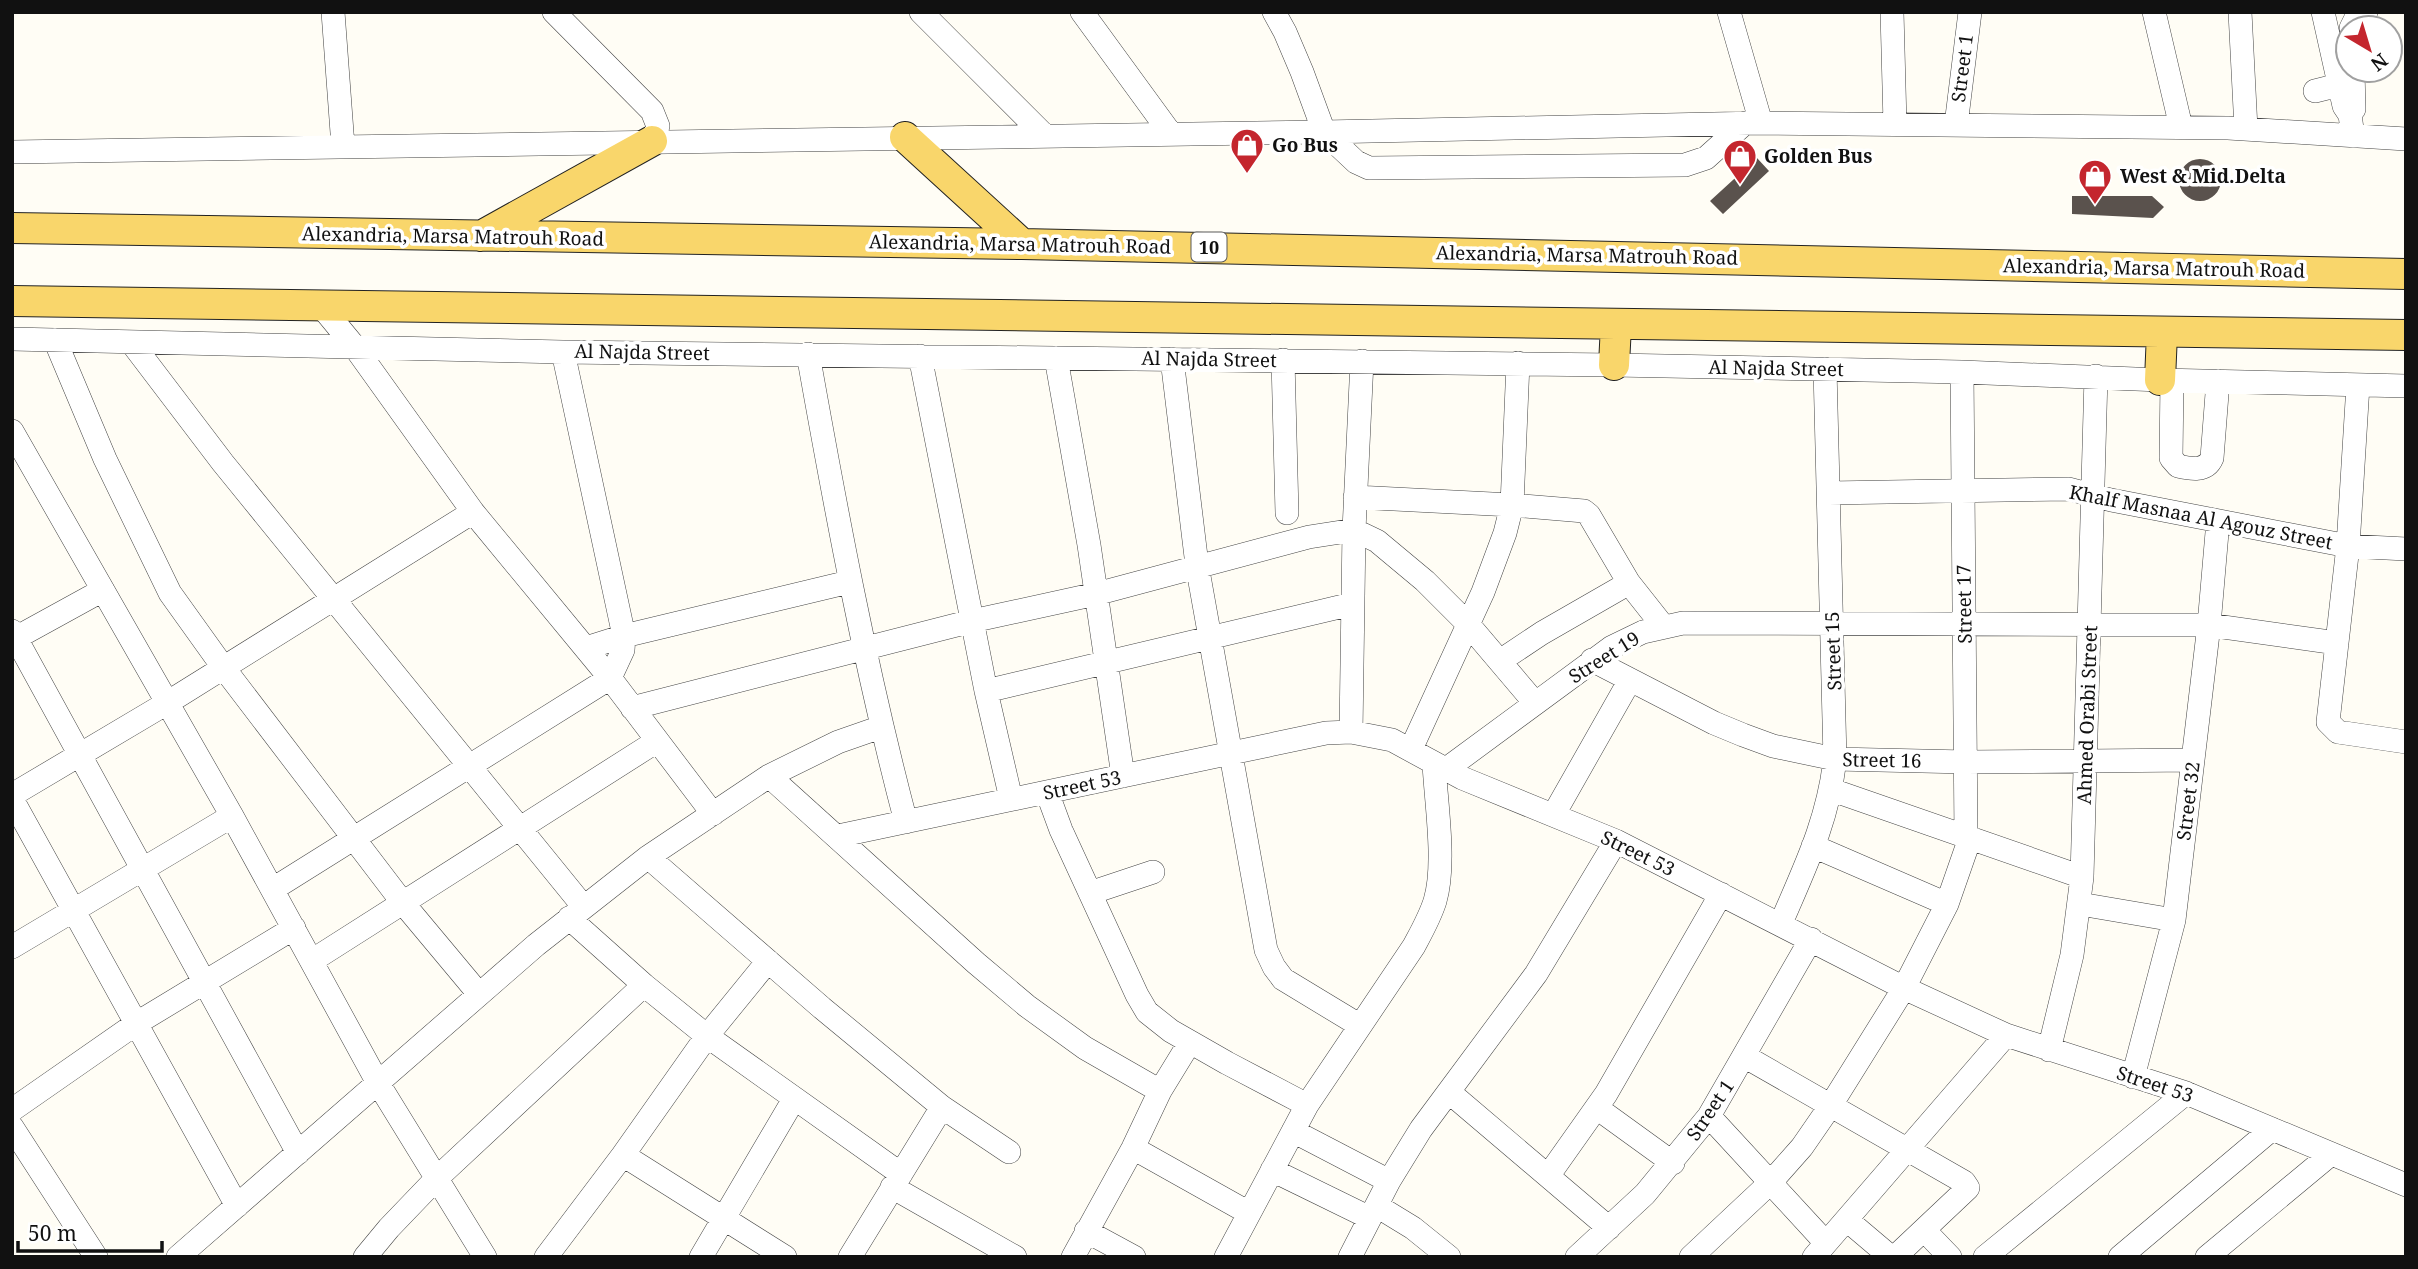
<svg xmlns="http://www.w3.org/2000/svg" width="2418" height="1269" viewBox="0 0 2418 1269" font-family="'Noto Serif',serif">
  <rect width="100%" height="100%" fill="#fffdf5"/>
  <path fill="#5a524d" d="M1757,158l12,13 -46,43 -13,-13z
    M2179 180a21 21 0 1 1 42 0a21 21 0 1 1-42 0Z
    M2072,196h80l12,11 -11,11 -81,-4z"/>
  <g fill="none" stroke-linecap="round" stroke-linejoin="round">
    <defs>
      <path id="minor" d="M333,12l10,134
        M554,12l98,99 6,15 -6,15
        M921,12l123,123
        M1082,12l89,122
        M1274,12l11,20 17,40 22,60 32,30 13,6 316,-3 21,-7 39,-35
        M1729,12l32,111
        M1892,12l3,112
        M2154,12l27,115
        M2240,12l6,117
        M2323,12l21,94 6,9 3,21
        M2351,28l4,-8 11,-8
        M2353,70l1,39
        M2315,91l24,-6
        M1956,125l14,-113
        M12,152l1312,-20 437,-9 467,5 178,11
        M321,306l33,40 119,166 137,166 103,136
        M12,339l551,13 1051,13 348,7 198,8 246,6
        M55,340l50,119 65,134 53,74 180,236 76,91
        M131,342l92,121 360,443
        M808,354c28,157 57,313 98,468
        M920,356l66,335 25,108
        M1056,358l33,187 34,231
        M1172,359l25,206 69,385 8,17 9,12 76,46
        M1283,360l4,153
        M1962,372l4,465
        M2172,381l-1,77 7,8c13,3 28,6 34,-8l6,-77
        M2358,385l-10,161 -20,176 10,10 68,10
        M12,431l220,385 146,267 107,174
        M1829,493l240,-4 42,11 237,46 58,3
        M1355,497l157,8 72,6 5,4 40,68 34,43
        M12,631l286,522
        M12,640l91,-50
        M586,648l38,-12 225,-54
        M1592,660l122,63 29,12 30,11 62,13 131,3 227,-2
        M1500,661l42,-28 87,-50
        M986,691l366,-87
        M632,708l340,-87 124,-27 213,-57 45,-7 23,11 48,40 43,43 67,79
        M1351,732l3,-202 8,-169
        M1411,749l72,-157 22,-59 7,-28 6,-142
        M1445,770l167,-123 31,-15 40,-9 526,2 128,18
        M769,776l207,187 51,43 58,42 75,43
        M1832,790l250,87
        M1047,792l14,38 76,165 10,17 24,19 56,32 80,42
        M12,795l155,-92 306,-191
        M12,799l225,407
        M1554,814l76,-134
        M838,836l488,-103 25,-1 41,8 70,38 154,63 288,147 102,47 180,58 220,92
        M1813,846l134,58
        M648,857l174,151 120,99 67,45
        M273,889l337,-211 13,-28 1,-14 -61,-284
        M1090,893l63,-21
        M2080,904l94,16
        M569,918l75,67 63,51 194,138
        M1781,923c24,-56 47,-102 54,-164l-10,-390
        M12,947l220,-131
        M313,960l344,-219
        M2049,1050l23,-95 10,-78 14,-501
        M1744,1056l220,126 4,6 -71,67 -6,1 -5,-3 -39,-33
        M2133,1077l41,-157 35,-295 9,-104
        M1449,1092l160,136
        M1597,1108l76,55
        M12,1110l125,-87 157,-95
        M1709,1116l117,127
        M12,1127l84,130
        M1293,1131l96,50
        M1133,1148l116,65
        M623,1155l162,102
        M1272,1170l98,48
        M1548,1176l58,-82 115,-200
        M892,1187l123,70
        M1377,1206l36,22 36,29
        M1086,1231l48,26
        M1925,1231l25,26
        M178,1257l358,-312 112,-88 121,-81 69,-34 43,-15
        M365,1257l24,-29 47,-49 208,-194
        M546,1257l77,-102 84,-119 61,-75
        M701,1257l93,-158
        M850,1257l92,-150
        M1073,1257l60,-109 27,-57 30,-49
        M1226,1257l81,-152 107,-159c8,-15 16,-29 21,-45 11,-37 1,-98 -1,-137
        M1350,1257l39,-76 32,-52 115,-155 80,-133
        M1577,1257l68,-63 64,-78 102,-177
        M1691,1257l80,-75 31,-35 29,-42 73,-117 43,-84 23,-66
        M1814,1257l192,-222
        M1985,1257l201,-164
        M2120,1257l152,-128
        M2207,1257l124,-103"/>
      <path id="major" d="M905,137l117,107
        M12,228l1010,16 1384,30
        M481,236l171,-95
        M12,301l2394,34
        M1614,365l2,-40
        M2160,380l2,-47"/>
    </defs>
    <use href="#minor" stroke="#444" stroke-width="24"/>
    <use href="#major" stroke="#222" stroke-width="32"/>
    <use href="#minor" stroke="#fff" stroke-width="23"/>
    <use href="#major" stroke="#f9d66b" stroke-width="30"/>
  </g>
  <defs>
    <symbol id="shop-pin" viewBox="-11 -11 22 30"><path d="M0 17L-7.5 6A9.5 9.5 0 1 1 7.5 6Z" fill="#c4262e" stroke="#fff"/><path d="M-5-2.5h2.3a2.7 3.5 0 0 1 5.4 0H5L5.5 6h-11ZM-1.5-2.5h3a1.5 2.3 0 0 0-3 0Z" fill="#fff"/></symbol>
  </defs>
  <g fill-rule="evenodd">
    <use href="#shop-pin" x="1228" y="126" width="38" height="52"/>
    <use href="#shop-pin" x="1721" y="137" width="38" height="52"/>
    <use href="#shop-pin" x="2076" y="157" width="38" height="52"/>
  </g>
  <g text-anchor="middle" dominant-baseline="central" stroke-width="7" stroke-linejoin="round" paint-order="stroke">
    <rect fill="#fff" stroke="#585858" stroke-width="2" x="1191.5" y="232.5" width="35" height="29" rx="5"/>
    <g font-size="18" font-weight="bold" fill="#111">
      <text x="1209" y="247">10</text>
    </g>
    <g font-size="19" fill="#111" stroke="#fff">
      <text transform="translate(1962 68) rotate(-83)">Street 1</text>
      <text transform="translate(453 236) rotate(1)">Alexandria, Marsa Matrouh Road</text>
      <text transform="translate(1020 244) rotate(1)">Alexandria, Marsa Matrouh Road</text>
      <text transform="translate(1587 255) rotate(1)">Alexandria, Marsa Matrouh Road</text>
      <text transform="translate(2154 268) rotate(1)">Alexandria, Marsa Matrouh Road</text>
      <text transform="translate(642 352) rotate(1)">Al Najda Street</text>
      <text transform="translate(1209 359) rotate(1)">Al Najda Street</text>
      <text transform="translate(1776 368) rotate(1)">Al Najda Street</text>
      <text transform="translate(2201 517) rotate(11)">Khalf Masnaa Al Agouz Street</text>
      <text transform="translate(1964 604) rotate(-91)">Street 17</text>
      <text transform="translate(1833 651) rotate(-92)">Street 15</text>
      <text transform="translate(1604 657) rotate(-32)">Street 19</text>
      <text transform="translate(2087 715) rotate(-88)">Ahmed Orabi Street</text>
      <text transform="translate(1882 760) rotate(1)">Street 16</text>
      <text transform="translate(1082 785) rotate(-12)">Street 53</text>
      <text transform="translate(2188 801) rotate(-83)">Street 32</text>
      <text transform="translate(1638 853) rotate(26)">Street 53</text>
      <text transform="translate(2155 1084) rotate(18)">Street 53</text>
      <text transform="translate(1710 1110) rotate(-56)">Street 1</text>
    </g>
    <g font-size="19" font-weight="bold" fill="#111" stroke="#fff" text-anchor="start">
      <text x="1272" y="145">Go Bus</text>
      <text x="1764" y="156">Golden Bus</text>
      <text x="2120" y="176">West &amp; Mid.Delta</text>
    </g>
  </g>
  <rect width="2418" height="1269" fill="none" stroke="#111111" stroke-width="28"/>
  <g transform="translate(2369 49) rotate(142)"><circle r="33" fill="#ffffff" stroke="#a0a0a0" stroke-width="2"/>
  <path d="M0-5L12 26L0 18L-12 26Z" fill="#c4262e"/>
  <text y="-10" font-size="19" font-weight="bold" text-anchor="middle" fill="#111111">N</text>
  </g>
  <path d="M18 1241v10h144v-10" fill="none" stroke="#111111" stroke-width="3.5"/>
  <text x="28" y="1241" font-size="21" fill="#111111" stroke="#ffffff" stroke-width="5" paint-order="stroke">50 m</text>
</svg>
